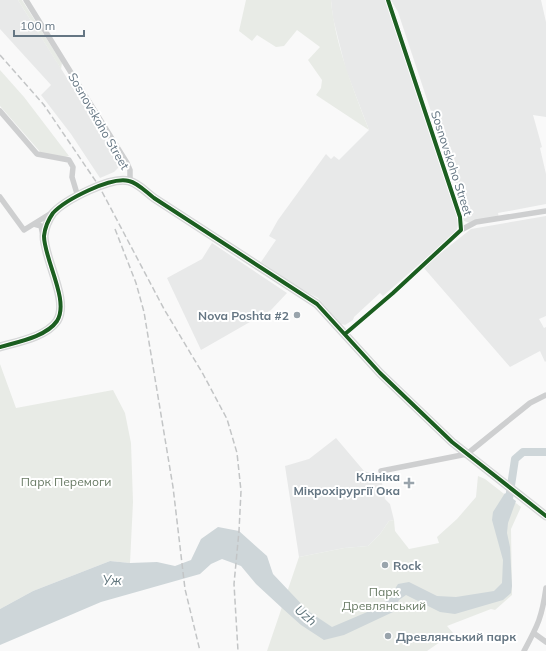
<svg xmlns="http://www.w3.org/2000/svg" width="546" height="651" viewBox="0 0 546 651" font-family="Mulish,sans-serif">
  <rect width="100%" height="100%" fill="#f9f9f9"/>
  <path fill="#e8e9e9" d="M0,0h18l101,161 -1,7 -4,4 -14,6 -29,-44 -30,-39 10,-10 -51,-56z
    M331,0h54l74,222 -3,10 -73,64 -3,-3 -26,24 -1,3 -8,5 -4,-1 -23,-26 -21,-11 -36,-25 15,-22 -7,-4 9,-16 48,-66 5,5 3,-3 5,4 30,-30 -23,-60 -13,-52z
    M391,0h150l5,22v95l-13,-2 9,32 -2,1 6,26v30l-48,9 1,5 -29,5 -6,-2 -6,-21 1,-4 -61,-184z
    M546,216v100l-7,3 5,9 2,-1v34l-1,1 -5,-11 -30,16 -87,-100 48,-38z
    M212,243l75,50 -16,17 -70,40 -34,-72 35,-19z
    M336,438l28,33 17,6 4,22 5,5 4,16 -5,1 -9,13 -12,12 -24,2 -45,9 -14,-91 24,-7z"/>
  <path fill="#e8ebe6" d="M18,0h4l40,63 -1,6z
    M246,0h85c4,45 22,88 38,130l-53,-35 5,-7 1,-8 -14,-20 12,-13 -23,-17 -13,16 -8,1 -19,-12 -5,6 -13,-10z
    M0,70l24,27 45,59 -4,1 -23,-3 -42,-48z
    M0,364l16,44 97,-18 12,23 6,30 2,59 -3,61 -20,-2 -77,30 -33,18z
    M478,476l7,3 36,28 -10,22 1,66 -17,15 -4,-1 -44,17 6,7 -26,18h-160l32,-94 45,-9 24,-2 12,-12 9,-13 5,-1 1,11 14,18 30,-6 -2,-6 20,-18 19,-22z"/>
  <path fill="#ced6d9" d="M505,493l11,8 -8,22 -1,10 3,14 2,39 -1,7 -8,7 -48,14 -15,-2 -34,-17 -7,5 -6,12 -49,23 -20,5 -23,-15 -19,-17 -26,-24 -15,-18 -19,-7 -11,5 -11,10 -99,28 -101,43v-36l33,-18 77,-30 20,2 27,-1 18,4 16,-6 10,-21 17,-12 21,4 28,25 6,18 35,37 24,16 47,-20 9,-7 10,-16 11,-2 28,14 19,1 38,-6 8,-8 1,-23 -11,-40 1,-8z"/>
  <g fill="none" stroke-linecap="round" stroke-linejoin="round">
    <path stroke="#ced6d9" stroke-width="8" d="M506,506l3,-7 6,-40 8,-7h23"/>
    <defs>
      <path id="secondary" d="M0,347c17,-5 46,-10 57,-26 13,-20 -13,-62 -13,-85 1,-9 4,-16 9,-23 12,-13 58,-37 76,-32 9,2 17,11 25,17l163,106 63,69 72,69 94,74"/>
    </defs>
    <use href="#secondary" stroke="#d5d6d7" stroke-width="9"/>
    <path stroke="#cecfd0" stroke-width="5.5" d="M26,0l101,163 3,7v11
      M0,111l37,43 32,6 4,7 -1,10 6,20
      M0,197l24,33 29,-18
      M34,224l7,2 2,10
      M461,230l15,-8 70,-11
      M345,334l48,-41 68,-63 -1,-13 -72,-217
      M381,471l86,-17 63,-51 16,-8
      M535,634l11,8
      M524,651c14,-26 18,-34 22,-63"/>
    <use href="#secondary" stroke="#e1e2e2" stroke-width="7"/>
    <path stroke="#c3c5c6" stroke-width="1.5" stroke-dasharray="6 3" stroke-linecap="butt" d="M0,55l44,50 55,81 65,123 39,65 24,45 10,34 4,38 -2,40 -5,53 4,67
      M115,229l21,54 8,29 29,175 12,102 15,62"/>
    <defs>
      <path id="cycleway" d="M345,334l48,-41 68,-63 -1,-13 -72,-217
        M0,347c17,-5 46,-10 57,-26 13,-20 -13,-62 -13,-85 1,-9 4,-16 9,-23 12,-13 58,-37 76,-32 9,2 17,11 25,17l163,106 63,69 72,69 94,74"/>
    </defs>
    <use href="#cycleway" stroke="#fff" stroke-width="6"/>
    <use href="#cycleway" stroke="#1b5e20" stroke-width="4"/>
  </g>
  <g fill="#99a4ac" stroke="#fff" stroke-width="1.5">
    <circle cx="297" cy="315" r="4"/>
    <path d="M407 477h4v4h4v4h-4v4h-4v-4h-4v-4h4z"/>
    <circle cx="385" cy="565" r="4"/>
    <circle cx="388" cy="636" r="4"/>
  </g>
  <g text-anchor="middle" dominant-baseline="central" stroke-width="4" stroke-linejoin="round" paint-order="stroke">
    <g font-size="12" fill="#657683" stroke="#fff">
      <text transform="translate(99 121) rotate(60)">Sosnovskoho Street</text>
      <text transform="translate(452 163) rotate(72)">Sosnovskoho Street</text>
    </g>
    <g font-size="12" font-weight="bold" fill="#657683" stroke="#fff" text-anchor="end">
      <text x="289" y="315">Nova Poshta #2</text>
      <text x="400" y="476">Клініка<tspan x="400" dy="14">Мікрохірургії Ока</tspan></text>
      <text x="393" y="565" text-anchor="start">Rock</text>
      <text x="396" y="636" text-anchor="start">Древлянський парк</text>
    </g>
    <g font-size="12" fill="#687a64" stroke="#fff">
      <text x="66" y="481">Парк Перемоги</text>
      <text x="384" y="591">Парк<tspan x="384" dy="14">Древлянський</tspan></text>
    </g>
    <g font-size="13" font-style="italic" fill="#60757c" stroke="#fff">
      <text x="112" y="580">Уж</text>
      <text transform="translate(306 615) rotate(41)">Uzh</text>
    </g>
  </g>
  <path d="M14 30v6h70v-6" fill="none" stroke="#657683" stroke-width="2"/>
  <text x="20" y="30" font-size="12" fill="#657683" stroke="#ffffff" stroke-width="3" paint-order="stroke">100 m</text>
</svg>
